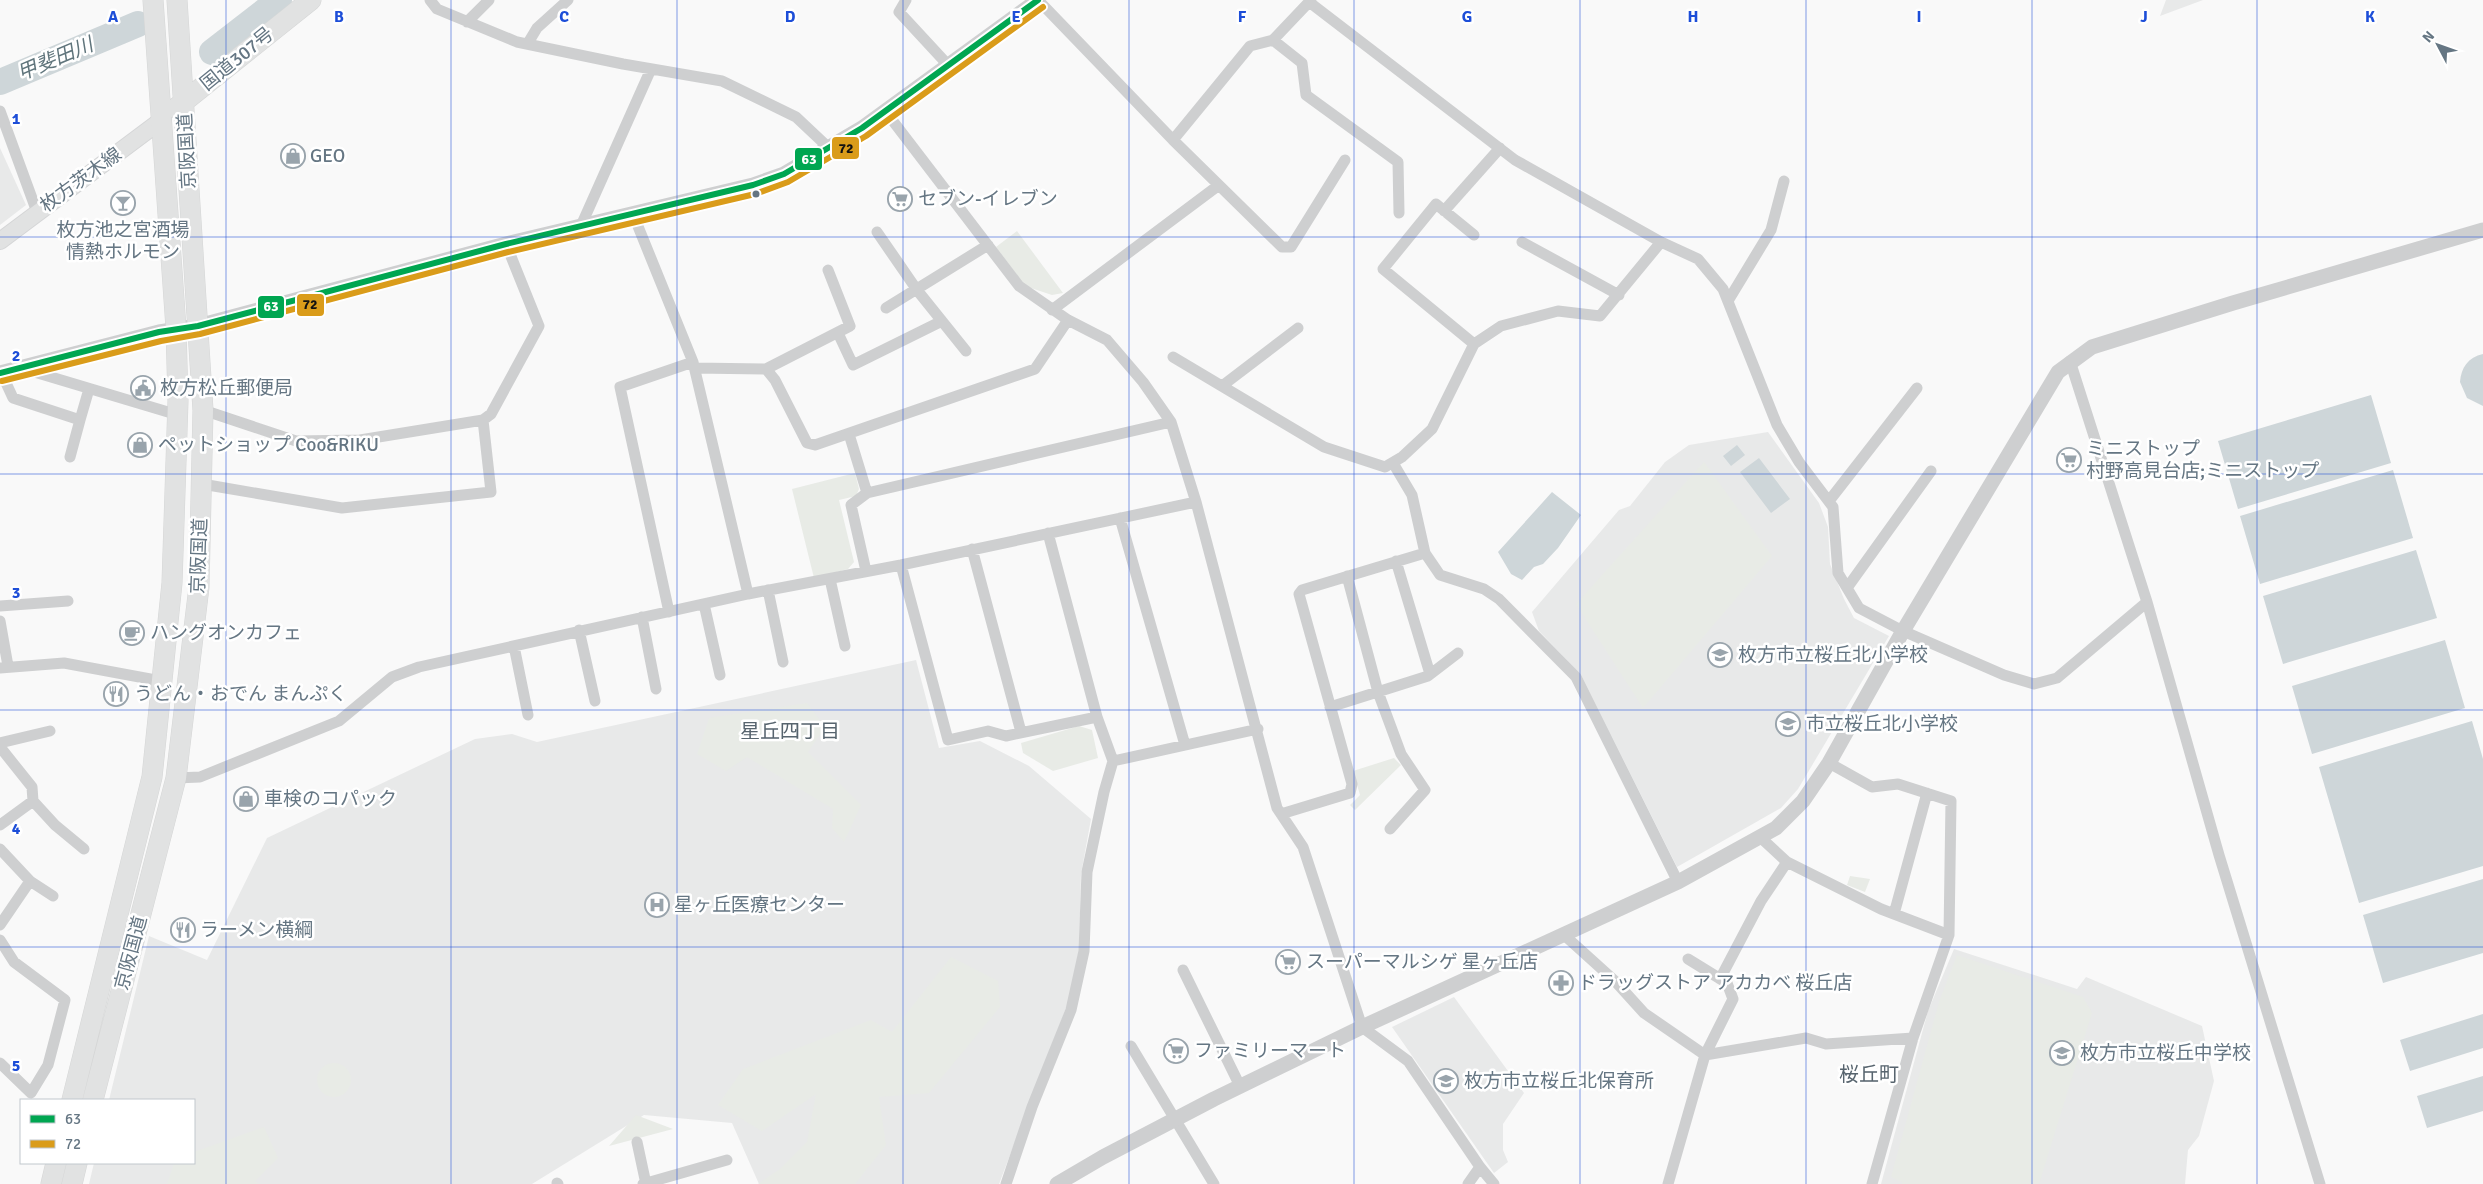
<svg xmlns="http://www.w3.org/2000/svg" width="2483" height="1184" viewBox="0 0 2483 1184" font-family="Signika,'Noto Sans JP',sans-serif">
  <rect width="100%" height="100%" fill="#f9f9f9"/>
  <path fill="#e8e9e9" d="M2166,0h37l-43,16z
    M0,148l26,57 -26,20z
    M1768,432l51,71 9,24 2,37 14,35 10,19 35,18 -91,153 -17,19 -104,59 -96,-192 -42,-44 -7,-19 87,-102 11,-4 35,-44 24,-17z
    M916,660l23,88 41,-7 49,25 62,53 -10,55 -2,76 -10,50 -70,184h-240l-27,-61 -88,-8 -112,69h-443l5,-21h100v-63h-85l40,-164 58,24 60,-122 208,-99 37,-5 25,8z
    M1954,949l123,40 9,-12 116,49 12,55 -15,55 -11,14 -3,34h-304l47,-173z
    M1454,997l70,96 -21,31v26l5,12 -14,11 -102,-146z"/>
  <path fill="#e8ebe6" d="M1017,231l46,62 -11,2 -27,-9 -29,-39z
    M1704,462l68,94 -129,152 -67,-104z
    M855,473l4,16 -3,7 -17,4 15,62 -6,7 -34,9 -22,-89z
    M807,703l18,24 -17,25 53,53 -17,37 -12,-14 1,-19 -86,-52 -21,14 -29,-17 12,-36z
    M1079,726l13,4 6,28 -45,13 -30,-18 -2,-10z
    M1394,758l7,7 -46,45 -5,-5 10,-10 -7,-24z
    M1850,876l20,3 -5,13 -18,-7z
    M1957,955l126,42 9,16 -53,171h-137v-2l-11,-5 48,-175z
    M951,957l47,24 2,26 -71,86 -50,4 7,48 -31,39h-97l22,-15 27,-27 9,-48 -54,37 -44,-26 25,-36 128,-49 21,12z
    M317 1080a17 17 0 1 1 34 0a17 17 0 1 1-34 0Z
    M636,1115l37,14 -64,17z
    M264,1127l14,31 -23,23 4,3h-92l7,-21h20v-11z"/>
  <path fill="#ced6d9" d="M2483,354v52l-16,-8 -7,-16c1,-14 8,-25 23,-28z
    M2371,395l20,68 -153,46 -20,-68z
    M1737,445l8,10 -14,11 -8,-10z
    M1759,458l31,41 -19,14 -31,-41z
    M2393,470l20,68 -153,46 -20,-68z
    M1552,492l29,23 -23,33 -15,16 -9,3 -12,13 -11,-6 -13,-22z
    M2416,550l21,68 -154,46 -20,-68z
    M2445,640l20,68 -153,46 -20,-68z
    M2472,721l11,38v107l-124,37 -40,-136z
    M2483,879v74l-100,30 -20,-68z
    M2483,1014v34l-73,23 -10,-31z
    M2483,1076v35l-56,17 -10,-32z"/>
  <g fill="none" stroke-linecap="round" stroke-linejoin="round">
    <path stroke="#ced6d9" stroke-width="26" d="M212,52l67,-52
      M0,82l138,-58"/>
    <defs>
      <path id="secondary" d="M0,241l163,-122"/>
      <path id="trunk" d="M176,108l135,-108
        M72,1100l80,-323 20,-194 6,-182 -2,-73 -23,-328
        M93,1100l83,-322 23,-191 4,-177 -26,-410
        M51,1184l5,-21
        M72,1184l5,-21"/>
    </defs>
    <use href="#secondary" stroke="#d5d6d7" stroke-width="18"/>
    <use href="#trunk" stroke="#d5d6d6" stroke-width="21"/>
    <path stroke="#cecfd0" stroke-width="11" d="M430,0l7,9 80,33 106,22 99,17 74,36 34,32
      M906,0l-7,12 49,53
      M1038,0l135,140 109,107h9l54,-87
      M1309,2l206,158 146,82 37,17 25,30 54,136 22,37 34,45 5,66 21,35 44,23 101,44 30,9 23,-6 90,-76
      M467,22l22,-22
      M1273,40l29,23 4,32 92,67 1,51
      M528,43l9,-15 31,-28
      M0,111l37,101
      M886,112l133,174 49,34 39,20 36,42 28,40 25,80 81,306 26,39 59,180 46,34 72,106 14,17
      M1173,140l77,-94 23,-6 38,-40
      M1444,211l56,-63
      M633,214l60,148 55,232
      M580,228l71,-159
      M877,232l40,58 49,61
      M1474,235l-38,-31 -53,65 91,75
      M1522,242l97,53
      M1728,301l43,-71 13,-49
      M886,308l102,-63
      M1052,310l167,-125
      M838,333l15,32 89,-44
      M1173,357l151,90 61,20 17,-10 30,-28 42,-85 27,-18 57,-15 42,5 61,-74
      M2070,361l77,241 72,253 101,329
      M21,368l157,47
      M695,368l71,1 9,11 32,63 8,2 220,-76 33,-49
      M766,369l84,-43 -22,-56
      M1,372l12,26 67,22 9,-31
      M1222,386l76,-58
      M203,410l93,31 64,-1 123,-20 8,-6 48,-88 -33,-82
      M849,434l18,59
      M70,457l10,-37
      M1393,463l19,32 13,58 15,22 44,14 15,10 77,78 102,205
      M202,484l140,24 149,-16 -8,-72
      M1829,501l88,-113
      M1120,518l65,227
      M1048,533l49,184 16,44 145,-32
      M972,549l49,183
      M1396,561l34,113
      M901,565l47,175 40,-9 18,5 91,-19
      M866,571l-15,-66 16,-12 304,-71
      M1347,576l31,116 23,62 24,36 -35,39
      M830,579l15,67
      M1847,588l84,-117
      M768,590l15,72
      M704,604l16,71
      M0,606l68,-5
      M669,612l-49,-225 73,-25
      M642,617l14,72
      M0,621l8,45
      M579,630l16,71
      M514,646l14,69
      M0,668l64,-5 97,18
      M1330,707l98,-31 30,-23
      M0,743l50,-12
      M0,747l32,40 1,14 22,24 29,24
      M1829,763l43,24 26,-3 53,17 -2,134 -36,103 -41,146
      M176,778l24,-1 139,-56 53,-44 27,-10 329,-73 153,-29 295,-63
      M1281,814l69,-21 2,-9 -53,-190 3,-4 123,-37
      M0,825l33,-24
      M1760,837l27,25 94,47 68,26
      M0,849l30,32 23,15
      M1894,914l33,-121
      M0,925l30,-44
      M1563,934l52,47 29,32 61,42 -37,129
      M0,940l14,22 51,38 -17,65 -17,28 -31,-30
      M1688,959l39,24 6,16 -28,56
      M1183,970l57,116
      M1720,979l41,-78 26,-39
      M1131,1046l83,138
      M1705,1055l101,-17 20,6 87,-6
      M637,1142l9,42
      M557,1183l1,1
      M643,1184l84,-24
      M1006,1184l26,-77 39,-97 13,-59 3,-79 17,-80 9,-31
      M1468,1184l12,-17"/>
    <path stroke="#cecfd0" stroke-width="15" d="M0,373l159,-41 39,-6 308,-82 247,-59 31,-11 78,-46 176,-128
      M1057,1184l46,-27 111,-58 148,-72 316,-145 98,-54 27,-27 26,-38 74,-132 155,-259 34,-25 141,-44 250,-73"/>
    <use href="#secondary" stroke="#e1e2e2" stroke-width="16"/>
    <use href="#trunk" stroke="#e1e2e2" stroke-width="20"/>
    <defs>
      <path id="bus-1" d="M0,373l159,-41 39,-6 308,-82 247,-59 31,-11 78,-46 176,-128"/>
      <path id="bus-2" d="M2,381l159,-40 39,-7 308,-82 247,-58 33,-12 78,-46 177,-129"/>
    </defs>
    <use href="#bus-1" stroke="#fff" stroke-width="10"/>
    <use href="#bus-2" stroke="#fff" stroke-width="10"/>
    <use href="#bus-1" stroke="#00a651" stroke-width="6"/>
    <use href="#bus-2" stroke="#da9c1a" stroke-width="6"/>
  </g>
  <path fill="none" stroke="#1d4ed8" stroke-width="1" stroke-opacity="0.55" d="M226,0v1184M451,0v1184M677,0v1184M903,0v1184M1129,0v1184M1354,0v1184M1580,0v1184M1806,0v1184M2032,0v1184M2257,0v1184M0,237h2483M0,474h2483M0,710h2483M0,947h2483"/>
  <defs>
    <symbol id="shop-ring" viewBox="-11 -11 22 22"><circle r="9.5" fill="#fff" stroke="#99a4ac" stroke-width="1.5"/><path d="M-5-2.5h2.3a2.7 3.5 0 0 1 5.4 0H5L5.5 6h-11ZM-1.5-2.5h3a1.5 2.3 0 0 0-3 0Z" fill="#99a4ac"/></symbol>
    <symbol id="supermarket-ring" viewBox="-11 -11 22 22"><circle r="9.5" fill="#fff" stroke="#99a4ac" stroke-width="1.5"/><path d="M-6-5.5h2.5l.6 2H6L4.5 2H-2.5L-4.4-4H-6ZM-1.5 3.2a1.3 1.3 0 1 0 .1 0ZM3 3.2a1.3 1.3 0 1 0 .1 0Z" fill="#99a4ac"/></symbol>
    <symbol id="bar-ring" viewBox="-11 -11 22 22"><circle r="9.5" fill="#fff" stroke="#99a4ac" stroke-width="1.5"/><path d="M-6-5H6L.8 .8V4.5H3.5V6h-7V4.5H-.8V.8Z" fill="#99a4ac"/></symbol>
    <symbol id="civic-ring" viewBox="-11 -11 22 22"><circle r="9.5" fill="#fff" stroke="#99a4ac" stroke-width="1.5"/><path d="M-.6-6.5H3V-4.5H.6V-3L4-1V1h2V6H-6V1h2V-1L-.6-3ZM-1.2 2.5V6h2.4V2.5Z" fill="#99a4ac"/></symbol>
    <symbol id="cafe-ring" viewBox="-11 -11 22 22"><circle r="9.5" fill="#fff" stroke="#99a4ac" stroke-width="1.5"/><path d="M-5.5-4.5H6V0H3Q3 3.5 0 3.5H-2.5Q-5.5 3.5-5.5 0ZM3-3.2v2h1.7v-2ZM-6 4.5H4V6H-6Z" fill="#99a4ac"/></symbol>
    <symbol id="school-ring" viewBox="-11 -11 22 22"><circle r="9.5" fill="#fff" stroke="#99a4ac" stroke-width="1.5"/><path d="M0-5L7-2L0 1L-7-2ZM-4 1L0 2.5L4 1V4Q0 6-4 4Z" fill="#99a4ac"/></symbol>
    <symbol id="restaurant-ring" viewBox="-11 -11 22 22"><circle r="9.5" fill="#fff" stroke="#99a4ac" stroke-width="1.5"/><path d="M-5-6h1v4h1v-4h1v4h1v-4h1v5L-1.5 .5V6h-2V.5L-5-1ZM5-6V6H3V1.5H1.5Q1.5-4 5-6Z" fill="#99a4ac"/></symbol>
    <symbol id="hospital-ring" viewBox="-11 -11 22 22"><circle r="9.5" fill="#fff" stroke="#99a4ac" stroke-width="1.5"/><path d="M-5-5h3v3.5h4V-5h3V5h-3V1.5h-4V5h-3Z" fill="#99a4ac"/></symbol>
    <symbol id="pharmacy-ring" viewBox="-11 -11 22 22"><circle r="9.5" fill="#fff" stroke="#99a4ac" stroke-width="1.5"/><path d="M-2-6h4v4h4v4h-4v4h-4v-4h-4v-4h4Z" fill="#99a4ac"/></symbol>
  </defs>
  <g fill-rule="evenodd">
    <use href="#shop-ring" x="279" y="142" width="28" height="28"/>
    <use href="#supermarket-ring" x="886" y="185" width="28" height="28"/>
    <use href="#bar-ring" x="109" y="189" width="28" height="28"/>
    <use href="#civic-ring" x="129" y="374" width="28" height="28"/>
    <use href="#shop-ring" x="126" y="431" width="28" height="28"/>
    <use href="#supermarket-ring" x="2055" y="446" width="28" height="28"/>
    <use href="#cafe-ring" x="118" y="619" width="28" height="28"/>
    <use href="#school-ring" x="1706" y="641" width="28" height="28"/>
    <use href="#restaurant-ring" x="102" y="680" width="28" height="28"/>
    <use href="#school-ring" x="1774" y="710" width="28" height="28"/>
    <use href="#shop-ring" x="232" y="785" width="28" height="28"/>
    <use href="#hospital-ring" x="643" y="891" width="28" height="28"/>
    <use href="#restaurant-ring" x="169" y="916" width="28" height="28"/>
    <use href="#supermarket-ring" x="1274" y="948" width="28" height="28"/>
    <use href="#pharmacy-ring" x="1547" y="969" width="28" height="28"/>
    <use href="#supermarket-ring" x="1162" y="1037" width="28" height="28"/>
    <use href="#school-ring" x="2048" y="1039" width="28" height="28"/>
    <use href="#school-ring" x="1432" y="1067" width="28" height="28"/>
  </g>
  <circle fill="#657683" stroke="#fff" stroke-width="2" cx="756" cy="194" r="4.5"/>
  <g text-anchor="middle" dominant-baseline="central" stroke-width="5" stroke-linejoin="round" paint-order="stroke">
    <g font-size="19" fill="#657683" stroke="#fff">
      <text transform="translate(237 59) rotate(-39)">国道307号</text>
      <text transform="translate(187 151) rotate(-93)">京阪国道</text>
      <text transform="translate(81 180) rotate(-36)">枚方茨木線</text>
      <text transform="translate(199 556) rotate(-88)">京阪国道</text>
      <text transform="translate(131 953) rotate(-75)">京阪国道</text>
    </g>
    <g font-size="19" fill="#657683" stroke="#fff" text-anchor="start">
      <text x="310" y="156">GEO</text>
      <text x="918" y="199">セブン-イレブン</text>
      <text x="123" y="230" text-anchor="middle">枚方池之宮酒場<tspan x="123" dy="22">情熱ホルモン</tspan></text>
      <text x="160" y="388">枚方松丘郵便局</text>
      <text x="158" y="445">ペットショップ Coo&amp;RIKU</text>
      <text x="2086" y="449">ミニストップ<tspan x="2086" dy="22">村野高見台店;ミニストップ</tspan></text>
      <text x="150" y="633">ハングオンカフェ</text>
      <text x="1738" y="655">枚方市立桜丘北小学校</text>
      <text x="134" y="694">うどん・おでん まんぷく</text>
      <text x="1806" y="724">市立桜丘北小学校</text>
      <text x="264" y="799">車検のコパック</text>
      <text x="674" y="905">星ヶ丘医療センター</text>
      <text x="200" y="930">ラーメン横綱</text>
      <text x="1306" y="962">スーパーマルシゲ 星ヶ丘店</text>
      <text x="1578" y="983">ドラッグストア アカカベ 桜丘店</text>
      <text x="1194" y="1051">ファミリーマート</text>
      <text x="2080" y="1053">枚方市立桜丘中学校</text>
      <text x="1464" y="1081">枚方市立桜丘北保育所</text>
    </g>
    <g font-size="20" font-style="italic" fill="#60757c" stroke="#fff">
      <text transform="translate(55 59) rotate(-23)">甲斐田川</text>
    </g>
    <g font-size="20" fill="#57646e" stroke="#fff">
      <text x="790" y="731">星丘四丁目</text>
      <text x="1869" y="1074">桜丘町</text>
    </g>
  </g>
  <g font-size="16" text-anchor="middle" font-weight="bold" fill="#1d4ed8" stroke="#fff" stroke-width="5" stroke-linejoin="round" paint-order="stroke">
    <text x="113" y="22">A</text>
    <text x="339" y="22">B</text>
    <text x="564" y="22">C</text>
    <text x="790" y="22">D</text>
    <text x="1016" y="22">E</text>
    <text x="1242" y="22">F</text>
    <text x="1467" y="22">G</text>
    <text x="1693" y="22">H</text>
    <text x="1919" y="22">I</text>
    <text x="2144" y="22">J</text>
    <text x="2370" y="22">K</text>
    <text x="16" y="124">1</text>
    <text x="16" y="361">2</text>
    <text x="16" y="598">3</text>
    <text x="16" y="834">4</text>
    <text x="16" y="1071">5</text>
  </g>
  <g stroke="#fff" stroke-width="2">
    <rect x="831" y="136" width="29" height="24" rx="5" fill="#da9c1a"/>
    <rect x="794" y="147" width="29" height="24" rx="5" fill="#00a651"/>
    <rect x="296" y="293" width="29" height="24" rx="5" fill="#da9c1a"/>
    <rect x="257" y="295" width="28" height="24" rx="5" fill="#00a651"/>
  </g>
  <g font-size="14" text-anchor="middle" font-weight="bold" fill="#fff">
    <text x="809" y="164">63</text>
    <text x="271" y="311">63</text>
  </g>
  <g font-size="14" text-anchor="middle" font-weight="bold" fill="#111">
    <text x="846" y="153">72</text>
    <text x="310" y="309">72</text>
  </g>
  <rect x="20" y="1099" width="175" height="65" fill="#ffffff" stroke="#c1c8cd"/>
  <rect x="30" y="1115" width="25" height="8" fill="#00a651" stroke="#c1c8cd"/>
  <text x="65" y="1124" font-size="15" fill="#657683">63</text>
  <rect x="30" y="1140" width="25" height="8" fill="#da9c1a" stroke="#c1c8cd"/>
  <text x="65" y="1149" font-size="15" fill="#657683">72</text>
  <g transform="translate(2438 45) rotate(311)" stroke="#ffffff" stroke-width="4" paint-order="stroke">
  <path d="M0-4L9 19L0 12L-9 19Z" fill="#657683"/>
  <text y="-8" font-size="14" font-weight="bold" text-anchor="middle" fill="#657683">N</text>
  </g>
</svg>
